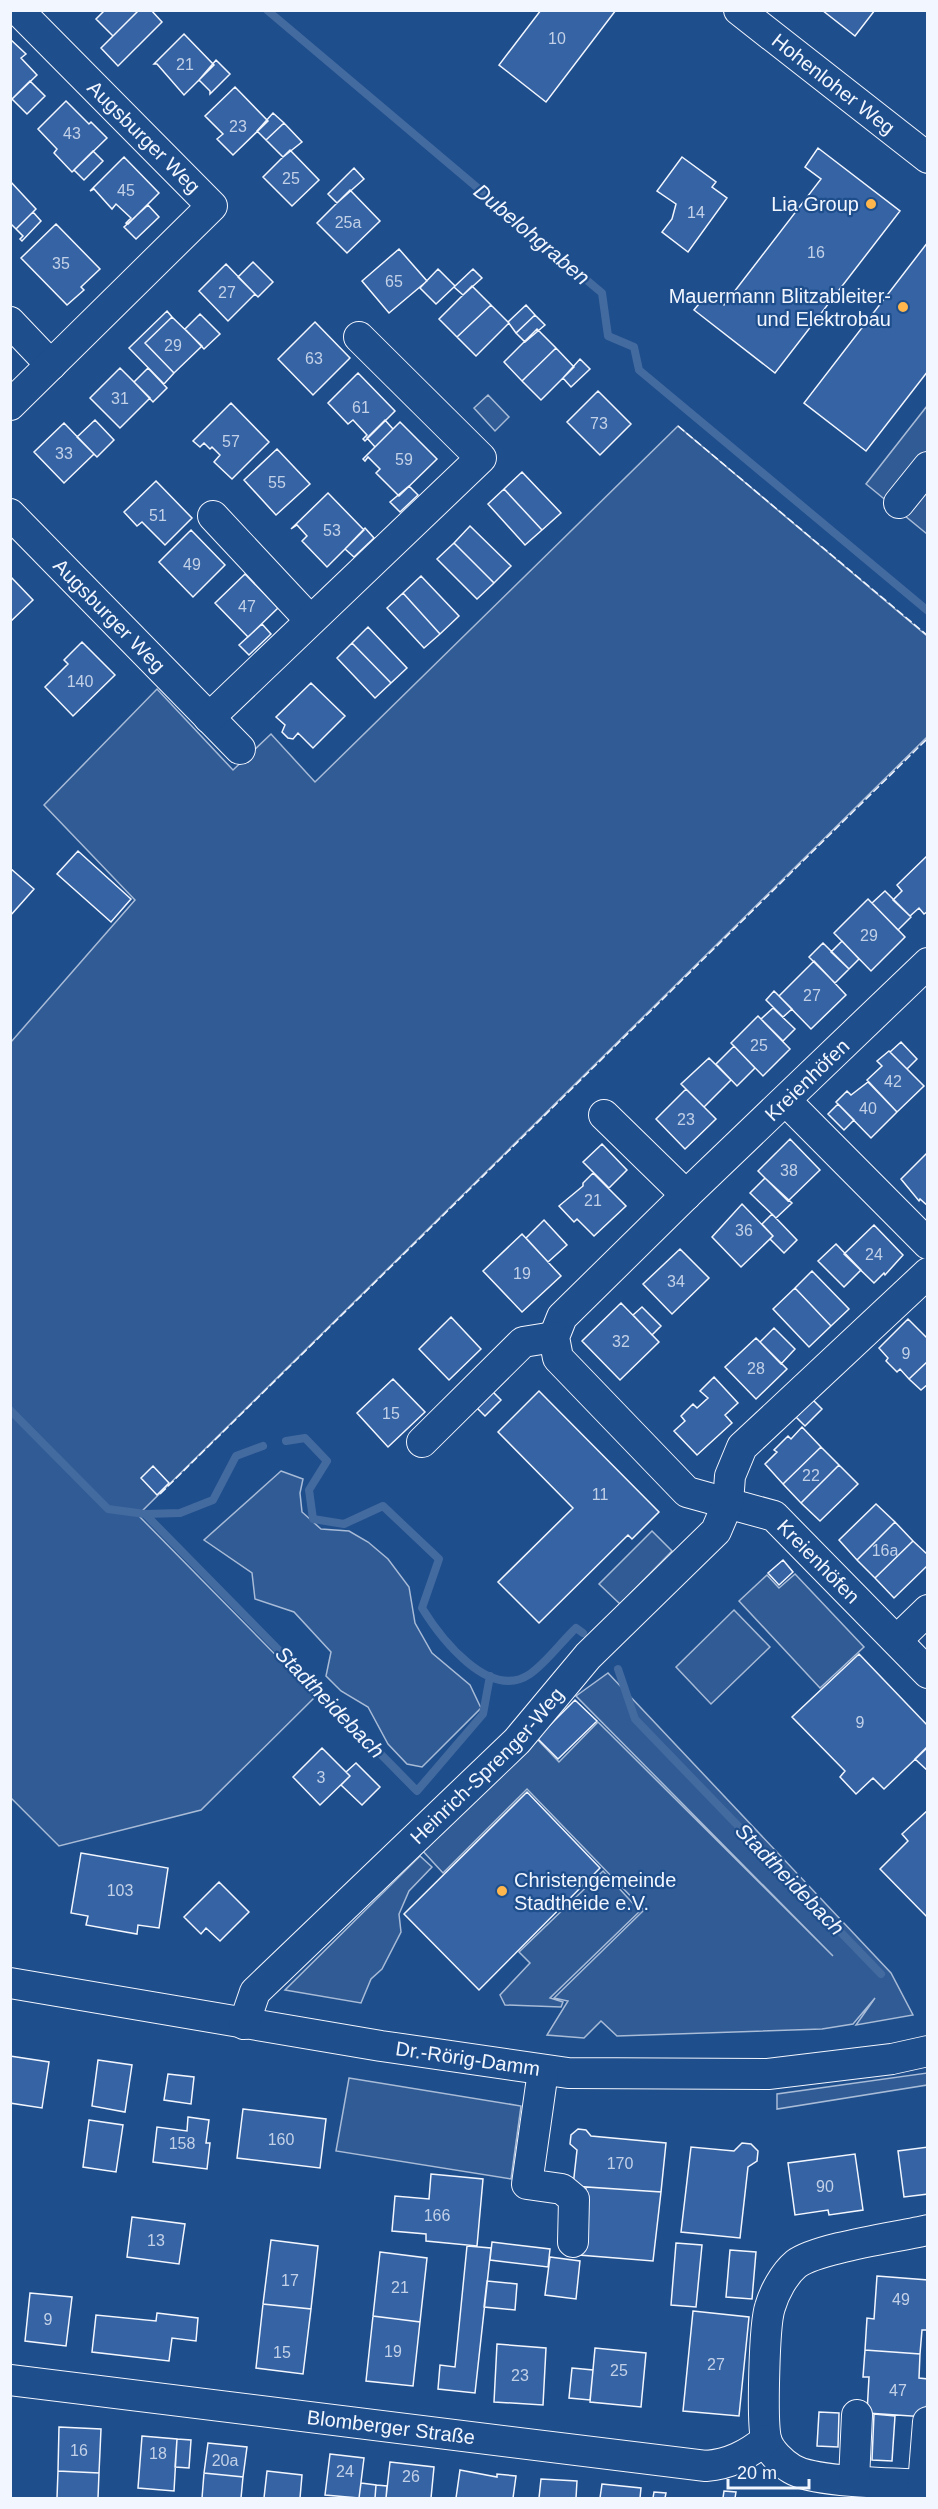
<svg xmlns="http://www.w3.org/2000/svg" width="938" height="2509" viewBox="0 0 938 2509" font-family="Helvetica,sans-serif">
  <rect width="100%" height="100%" fill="#1f4e8c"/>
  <path fill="#305b95" stroke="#a8bbd7" stroke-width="1.5" d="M488,395l21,22 -14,14 -21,-23z
    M927,406v128l-61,-50z
    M678,426l249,210v101l-789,778 178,181 -115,114 -142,36 -48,-48v-756l124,-142 -91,-95 113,-116 76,81 38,-36 44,48z
    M281,1471l22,8 -3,14 2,19 19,17 28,2 19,11 20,17 21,28 6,36 17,30 38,32 11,23 -59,59 -15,-3 -19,-20 -20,-37 -27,-16 -15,-15 5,-24 -37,-40 -39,-13 -3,-26 -48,-33z
    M652,1531l20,20 -52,53 -21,-20z
    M795,1574l69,73 -44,41 -81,-87 28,-26 12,13z
    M734,1610l36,37 -59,57 -35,-37z
    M608,1673l283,300 22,42 -57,10 19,-27 -22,26 -31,5 -205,7 -16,-15 -17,17 -37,-3 21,-34 -14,-3 90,-88 -117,-121 -84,84 -22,-24 115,-111 23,24 39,-40 235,234 -257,-260z
    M420,1856l12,11 -23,24 -10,23 2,18 -19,37 -11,10 -10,24 -76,-13z
    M603,1871l37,40 -90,87 13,4 -2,5 -56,-2 -5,-10 30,-32 -11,-11z
    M927,2073v12l-150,24v-15z
    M349,2078l172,28 -10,73 -175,-28z"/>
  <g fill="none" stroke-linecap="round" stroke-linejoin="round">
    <path stroke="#446ba0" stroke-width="8" d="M267,10l335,283 6,43 26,11 5,23 289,241
      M10,1410l98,99 37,5 272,277 66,-77 7,-38
      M286,1441l19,-3 22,23 -18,29 4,29 31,5 39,-18 56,53 -17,49c18,29 67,94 108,66 16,-11 32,-33 46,-46l7,5
      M145,1514l35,-1 33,-13 23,-44 27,-10
      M618,1669l17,50 246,255"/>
  </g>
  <path fill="#3563a3" stroke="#f2f6ff" stroke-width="1.5" d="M105,10h34l-26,26 -17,-17z
    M139,10h12l11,12 -44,44 -17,-18z
    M541,10h75l-70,92 -47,-37z
    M822,10h53l-20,26z
    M184,34l30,31 -30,30 -27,-31h-3z
    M10,39l16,15 -5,4 16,17 -27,26z
    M216,60l14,14 -20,20v-3l-11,-11z
    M30,81l15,15 -18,18 -15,-15z
    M235,87l33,34 -35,34 -16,-16 6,-5 -18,-18z
    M66,101l23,23 2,-2 16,16 -35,34 -18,-19 3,-4 -19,-20z
    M273,113l11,10 -18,17 -9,-9z
    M284,123l18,19 -19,15 -17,-17z
    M818,148l82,63 -125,162 -81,-63 14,-17 16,12 97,-126 -16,-12z
    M290,150l29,30 -27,26 -29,-29z
    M93,151l10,10 -19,19 -10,-10z
    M124,157l35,36 -31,31 -2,-1 5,-5 -15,-14 -4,5 -18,-20 -4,2z
    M682,157l34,25 -4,5 15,11 -39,54 -26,-20 10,-13 4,-15 -19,-13z
    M354,168l10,11 -27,24 -9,-9z
    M10,181l26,28 -20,20 -6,-6z
    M350,190l30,31 -33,32 -30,-30z
    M148,205l11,12 -23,22 -12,-12z
    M33,212l8,9 -19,20 -2,-2 3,-3 -7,-7z
    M56,224l44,45 -19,18 3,3 -17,15 -46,-47z
    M928,242v129l-62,80 -62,-48z
    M399,249l28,32 -38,32 -27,-32z
    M253,262l20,20 -15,15 -20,-20z
    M226,264l29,30 -27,27 -29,-30z
    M438,269l17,17 -19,18 -16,-16z
    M473,269l9,9 -19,17 -9,-8z
    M472,286l19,19 -34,32 -18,-18z
    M491,305l18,18 -33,33 -19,-19z
    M526,305l9,10 -19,18 -8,-11z
    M167,311l5,6 -27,26 29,30 -10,11 -35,-36z
    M200,314l20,20 -16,15 -19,-20z
    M535,315l10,10 -20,17 -9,-9z
    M172,317l30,29 -28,27 -29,-30z
    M315,322l35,36 -37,37 -35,-36z
    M537,329l19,19 -34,33 -18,-19z
    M556,348l18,19 -33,33 -19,-19z
    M580,359l10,10 -19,18 -8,-9z
    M120,368l30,30 -30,30 -30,-30z
    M148,368l19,20 -14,14 -19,-20z
    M358,373l37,38 -30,30 -2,-2 4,-4 -14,-15 -5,4 -20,-21z
    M598,391l33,33 -31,31 -33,-33z
    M231,403l38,39 -37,37 -18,-17 6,-7 -8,-8 -2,2 -6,-6 -4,4 -7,-6z
    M95,420l19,20 -17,17 -20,-20z
    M385,420l8,9 -18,18 -8,-9z
    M400,422l37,37 -38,37 -23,-23 4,-4 -12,-12 -3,4 -2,-2z
    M64,423l30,31 -30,29 -30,-31z
    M277,449l33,35 -34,31 -32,-35z
    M522,472l39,41 -19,17 -38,-41z
    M156,481l36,37 -27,27 -23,-23 -5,4 -13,-14z
    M409,486l9,9 -18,17 -10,-10z
    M504,489l38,41 -17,15 -37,-41z
    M328,493l36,37 -37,37 -25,-26 5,-5 -10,-11 -6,4z
    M470,526l41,40 -17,17 -40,-40z
    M365,528l9,10 -20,19 -9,-8z
    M191,530l34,35 -32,32 -34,-35z
    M454,543l40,40 -17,16 -40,-40z
    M245,574l33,34 -30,29 -33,-34z
    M10,576l23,24 -23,22z
    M421,576l38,40 -19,18 -37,-41z
    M403,593l37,41 -16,14 -37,-40z
    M262,624l9,10 -22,21 -10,-10z
    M368,627l39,41 -16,15 -39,-40z
    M82,642l33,33 -42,41 -28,-29 23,-23 -4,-4z
    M352,643l39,40 -16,15 -38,-40z
    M311,683l34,33 -32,32 -15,-15 -5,6 -5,-1 -6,-6 3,-7 -9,-8z
    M78,851l53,48 -20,23 -54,-48z
    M928,855v56l-4,3 -5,-6 -9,8 -17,-16 9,-9 -5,-6z
    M10,868l24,21 -24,27z
    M885,891l26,26 -13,13 -26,-27z
    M868,899l37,38 -34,34 -37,-38z
    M842,941l17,18 -10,10 -18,-17z
    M823,943l26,26 -14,14 -26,-26z
    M814,961l32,34 -35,34 -32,-33z
    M774,991l18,18 -9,8 -17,-17z
    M773,1008l22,21 -12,12 -22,-22z
    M758,1016l32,33 -27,27 -32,-33z
    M901,1042l16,17 -10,10 -17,-17z
    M734,1046l21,22 -18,18 -21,-22z
    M889,1051l35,35 -27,26 -30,-32 15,-14 -5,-5z
    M709,1058l22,22 -27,27 -23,-23z
    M868,1082l29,30 -26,26 -35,-36 11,-11 4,4z
    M686,1089l30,30 -31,30 -29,-30z
    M838,1104l16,16 -10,10 -16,-16z
    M790,1139l30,31 -32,31 -30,-30z
    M602,1144l25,26 -18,18 -26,-26z
    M928,1152v54l-8,-7 -1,2 -18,-22z
    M593,1173l33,33 -32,30 -17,-17 -3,3 -15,-16 24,-20v-3z
    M765,1178l27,25 -16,15 -26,-25z
    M742,1204l31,32 -32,31 -29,-30z
    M772,1214l25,26 -13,13 -14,-14 3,-3 -11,-12z
    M544,1220l23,25 -19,17 -22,-24z
    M874,1225l29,30 -18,20 -1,-2 -10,10 -30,-29z
    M522,1234l39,42 -39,36 -39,-41z
    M836,1244l25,26 -17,17 -26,-26z
    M680,1249l29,29 -37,36 -29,-30z
    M812,1271l37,38 -18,17 -36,-38z
    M795,1288l36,38 -22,21 -36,-38z
    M621,1303l38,39 -39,38 -38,-39z
    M642,1307l19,19 -9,9 -19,-20z
    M451,1317l30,32 -32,31 -30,-31z
    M908,1319l20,20v22l-19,18 -9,-10 -3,3 -11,-11 2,-3 -9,-10z
    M774,1328l21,21 -14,15 -21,-22z
    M756,1338l31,31 -31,30 -31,-32z
    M928,1361v23l-7,6 -12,-11z
    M714,1377l24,26 -13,12 7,8 -35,32 -23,-24 11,-10 -4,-5 12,-12 4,4 11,-10 -8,-7z
    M393,1379l32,33 -37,35 -31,-34z
    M490,1389l11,11 -16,16 -11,-11z
    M539,1391l120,121 -27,27 -4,-4 -89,88 -41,-41 75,-74 -75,-76z
    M813,1400l9,9 -17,17 -9,-9z
    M802,1427l19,20 -38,37 -18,-20 12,-12 -3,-2 14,-14 3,3z
    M821,1447l18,18 -38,38 -18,-19z
    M839,1465l19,19 -38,37 -19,-18z
    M153,1466l16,17 -12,12 -16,-17z
    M876,1504l19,18 -38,38 -18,-20z
    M895,1522l18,19 -38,37 -18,-18z
    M913,1541l15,14v10l-34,33 -19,-20z
    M783,1560l10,12 -14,13 -11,-12z
    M859,1654l69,72v21l-44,42 -11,-11 -17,16 -16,-17 5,-6 -53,-54z
    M575,1700l22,21 -39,38 -21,-21z
    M322,1748l28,28 -30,29 -27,-28z
    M926,1748l2,1v22l-13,-12z
    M356,1763l24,24 -18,18 -21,-20 9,-9 -4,-4z
    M527,1792l73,76 -121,122 -75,-76z
    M928,1810v108l-48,-49 28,-28 -6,-7z
    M81,1853l87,15 -9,60 -21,-3 -1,9 -51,-9 2,-9 -17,-3z
    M219,1882l30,30 -29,29 -14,-13 -5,6 -17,-17z
    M10,2056l39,6 -7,46 -32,-5z
    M98,2060l34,5 -7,47 -33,-6z
    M168,2074l26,3 -3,27 -27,-4z
    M243,2109l83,10 -6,49 -83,-10z
    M188,2117l21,3 -3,23h4l-3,26 -54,-7 4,-35 30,4z
    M89,2120l34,5 -7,47 -33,-5z
    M578,2129l8,1 5,6 75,7 -5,49 -88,-6 4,-36 -7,-6 1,-9z
    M742,2143l9,1 7,7 -1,10 -9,6 -8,71 -59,-6 10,-85 43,4z
    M928,2147v47l-24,3 -6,-46z
    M855,2154l8,56 -34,5 -1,-5 -33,5 -7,-52z
    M431,2174l52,5 -6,67 -51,-5v-7l-34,-3 3,-35 34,3z
    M586,2187l75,5 -8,69 -74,-6z
    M132,2217l53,7 -6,40 -52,-7z
    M271,2240l47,6 -7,63 -48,-5z
    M492,2242l58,7 -2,18 -58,-7z
    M676,2243l26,2 -6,62 -25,-2z
    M467,2246l24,2 -16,145 -37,-4 2,-24 15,2z
    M730,2250l26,2 -4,47 -26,-2z
    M380,2252l47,6 -7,64 -47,-6z
    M550,2257l30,4 -4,38 -31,-4z
    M877,2276l51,4v50h-6l-2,24 -55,-4 2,-32 7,1z
    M487,2281l30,3 -2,26 -31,-3z
    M30,2293l42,4 -6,49 -41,-5z
    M263,2304l48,5 -8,65 -47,-6z
    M693,2311l56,6 -10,99 -56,-5z
    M157,2313l41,5 -2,23 -24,-3 -3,23 -77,-9 4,-37 60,6z
    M373,2316l47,6 -7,64 -47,-5z
    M497,2344l49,4 -3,57 -49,-3z
    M595,2348l51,5 -5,54 -51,-5z
    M865,2350l55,4 -1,24 9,1 -2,38 -59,-4 2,-36h-6z
    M572,2368l21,2 -3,30 -21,-2z
    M819,2412l20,1 -1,34 -21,-1z
    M874,2414l21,2 -3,45 -20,-1z
    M59,2427l42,2 -2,44 -41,-2z
    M142,2436l35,3 -3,52 -36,-3z
    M177,2439l14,1 -2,28 -14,-1z
    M208,2443l39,4 -4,30 -39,-4z
    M330,2454l34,4 -5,40 -34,-3z
    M390,2462l44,5 -3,31h-45z
    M460,2470l37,7v-3l19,2 -3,22h-57z
    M58,2471l41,2 -1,25h-41z
    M267,2471l35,4 -2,23h-36z
    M204,2473l39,4 -2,21h-39z
    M541,2479l36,2 -1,17h-37z
    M361,2483l15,2 -1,13h-16z
    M602,2484l39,4 -1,10h-40z
    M376,2485l11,1 -1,12h-11z
    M724,2491l12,1 -1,6h-12z
    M654,2492l12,1 -1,5h-12z"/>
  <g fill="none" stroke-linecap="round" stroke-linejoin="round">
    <defs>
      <g id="minor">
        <path id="s1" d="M739,10l189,148"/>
        <path d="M10,322l41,43"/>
        <path d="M10,405l202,-199 -194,-196"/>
        <path d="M899,503l29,-36"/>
        <path id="s2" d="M10,514l230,235"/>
        <path d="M213,516l97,104"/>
        <path d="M209,718l272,-260 -122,-121"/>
        <path id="s3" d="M928,963l-242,232 -124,122 -8,20 4,21 129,134 87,24 154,157"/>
        <path d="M786,1101l142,143"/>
        <path d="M604,1115l82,80"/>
        <path d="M422,1442l101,-100 31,-5"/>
        <path d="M897,1640l31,-30"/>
        <path id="s4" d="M10,1983l371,63 187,27 200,1 124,-15 36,-8"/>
        <path id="s5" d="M244,2024l11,-32 262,-251 71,-85 128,-125 12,-28 2,-27 12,-29 186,-174"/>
        <path d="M543,2071l-16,113 35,5 12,10 -1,43"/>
        <path d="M928,2230c-30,7 -111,18 -132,34 -12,10 -22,29 -26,43 -6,18 -8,114 -4,132 3,12 16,24 26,30 23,14 106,14 136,16"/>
        <path id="s6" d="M10,2380l696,86c24,-2 41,-11 60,-26"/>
        <path d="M854,2480l3,-65"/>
        <path d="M923,2485l5,-63"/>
      </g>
    </defs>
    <use href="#minor" stroke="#f2f6ff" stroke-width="32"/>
    <use href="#minor" stroke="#1f4e8c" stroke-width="30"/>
    <path stroke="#f2f6ff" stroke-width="1.5" stroke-dasharray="8 3" stroke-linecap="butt" d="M678,426l250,210
      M160,1494l768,-756"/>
  </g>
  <g fill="#ffb74d" stroke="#1f4e8c" stroke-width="2">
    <circle cx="871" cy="204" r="6"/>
    <circle cx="903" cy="307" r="6"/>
    <circle cx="502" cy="1891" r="6"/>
  </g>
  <g text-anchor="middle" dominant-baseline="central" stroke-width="4.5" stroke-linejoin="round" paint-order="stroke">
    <g font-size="16" fill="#c3d1e8">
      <text x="557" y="38">10</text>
      <text x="185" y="64">21</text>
      <text x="238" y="126">23</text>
      <text x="72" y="133">43</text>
      <text x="291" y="178">25</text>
      <text x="126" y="190">45</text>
      <text x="696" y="212">14</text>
      <text x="348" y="222">25a</text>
      <text x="816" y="252">16</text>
      <text x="61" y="263">35</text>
      <text x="394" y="281">65</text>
      <text x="227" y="292">27</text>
      <text x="173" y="345">29</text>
      <text x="314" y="358">63</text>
      <text x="120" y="398">31</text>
      <text x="361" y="407">61</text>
      <text x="599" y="423">73</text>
      <text x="231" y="441">57</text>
      <text x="64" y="453">33</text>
      <text x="404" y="459">59</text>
      <text x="277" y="482">55</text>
      <text x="158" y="515">51</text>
      <text x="332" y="530">53</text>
      <text x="192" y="564">49</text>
      <text x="247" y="606">47</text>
      <text x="80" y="681">140</text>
      <text x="869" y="935">29</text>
      <text x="812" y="995">27</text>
      <text x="759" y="1045">25</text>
      <text x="893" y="1081">42</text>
      <text x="868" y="1108">40</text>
      <text x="686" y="1119">23</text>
      <text x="789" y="1170">38</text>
      <text x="593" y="1200">21</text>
      <text x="744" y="1230">36</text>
      <text x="874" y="1254">24</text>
      <text x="522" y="1273">19</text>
      <text x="676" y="1281">34</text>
      <text x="621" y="1341">32</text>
      <text x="906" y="1353">9</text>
      <text x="756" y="1368">28</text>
      <text x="391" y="1413">15</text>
      <text x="811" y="1475">22</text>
      <text x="600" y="1494">11</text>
      <text x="885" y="1550">16a</text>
      <text x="860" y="1722">9</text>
      <text x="321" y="1777">3</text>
      <text x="120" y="1890">103</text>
      <text x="281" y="2139">160</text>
      <text x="182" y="2143">158</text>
      <text x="620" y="2163">170</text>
      <text x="825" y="2186">90</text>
      <text x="437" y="2215">166</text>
      <text x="156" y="2240">13</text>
      <text x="290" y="2280">17</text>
      <text x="400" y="2287">21</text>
      <text x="901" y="2299">49</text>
      <text x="48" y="2319">9</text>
      <text x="393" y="2351">19</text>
      <text x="282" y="2352">15</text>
      <text x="716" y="2364">27</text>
      <text x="619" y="2370">25</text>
      <text x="520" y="2375">23</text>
      <text x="898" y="2390">47</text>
      <text x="79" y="2450">16</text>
      <text x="158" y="2453">18</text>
      <text x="225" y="2460">20a</text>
      <text x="345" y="2471">24</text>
      <text x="411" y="2476">26</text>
    </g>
    <g font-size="20" fill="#f2f6ff" stroke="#1f4e8c">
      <text stroke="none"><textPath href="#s1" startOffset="120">Hohenloher Weg</textPath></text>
      <text transform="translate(144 137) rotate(45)">Augsburger Weg</text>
      <text stroke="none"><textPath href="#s2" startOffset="142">Augsburger Weg</textPath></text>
      <text transform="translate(807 1080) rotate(-44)">Kreienhöfen</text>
      <text stroke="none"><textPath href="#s3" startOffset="892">Kreienhöfen</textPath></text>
      <text stroke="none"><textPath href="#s5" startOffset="358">Heinrich-Sprenger-Weg</textPath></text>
      <text stroke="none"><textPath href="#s4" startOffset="464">Dr.-Rörig-Damm</textPath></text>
      <text stroke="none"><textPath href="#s6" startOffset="384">Blomberger Straße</textPath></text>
    </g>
    <g font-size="20" fill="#f2f6ff" stroke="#1f4e8c" text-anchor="end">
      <text x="859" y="204">Lia Group</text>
      <text x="891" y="296">Mauermann Blitzableiter-<tspan x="891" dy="23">und Elektrobau</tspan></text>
      <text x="514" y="1880" text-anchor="start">Christengemeinde<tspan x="514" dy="23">Stadtheide e.V.</tspan></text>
    </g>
    <g font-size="21" font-style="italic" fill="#f2f6ff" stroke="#1f4e8c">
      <text transform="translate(532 234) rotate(40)">Dubelohgraben</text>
      <text transform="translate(330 1702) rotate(46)">Stadtheidebach</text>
      <text transform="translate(790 1879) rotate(46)">Stadtheidebach</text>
    </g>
  </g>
  <rect width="938" height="2509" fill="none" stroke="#f2f6ff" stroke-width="24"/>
  <path d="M728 2479v9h81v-9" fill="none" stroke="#f2f6ff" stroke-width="3"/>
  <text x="737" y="2479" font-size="18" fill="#f2f6ff" stroke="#1f4e8c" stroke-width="4.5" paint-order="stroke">20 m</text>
</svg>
